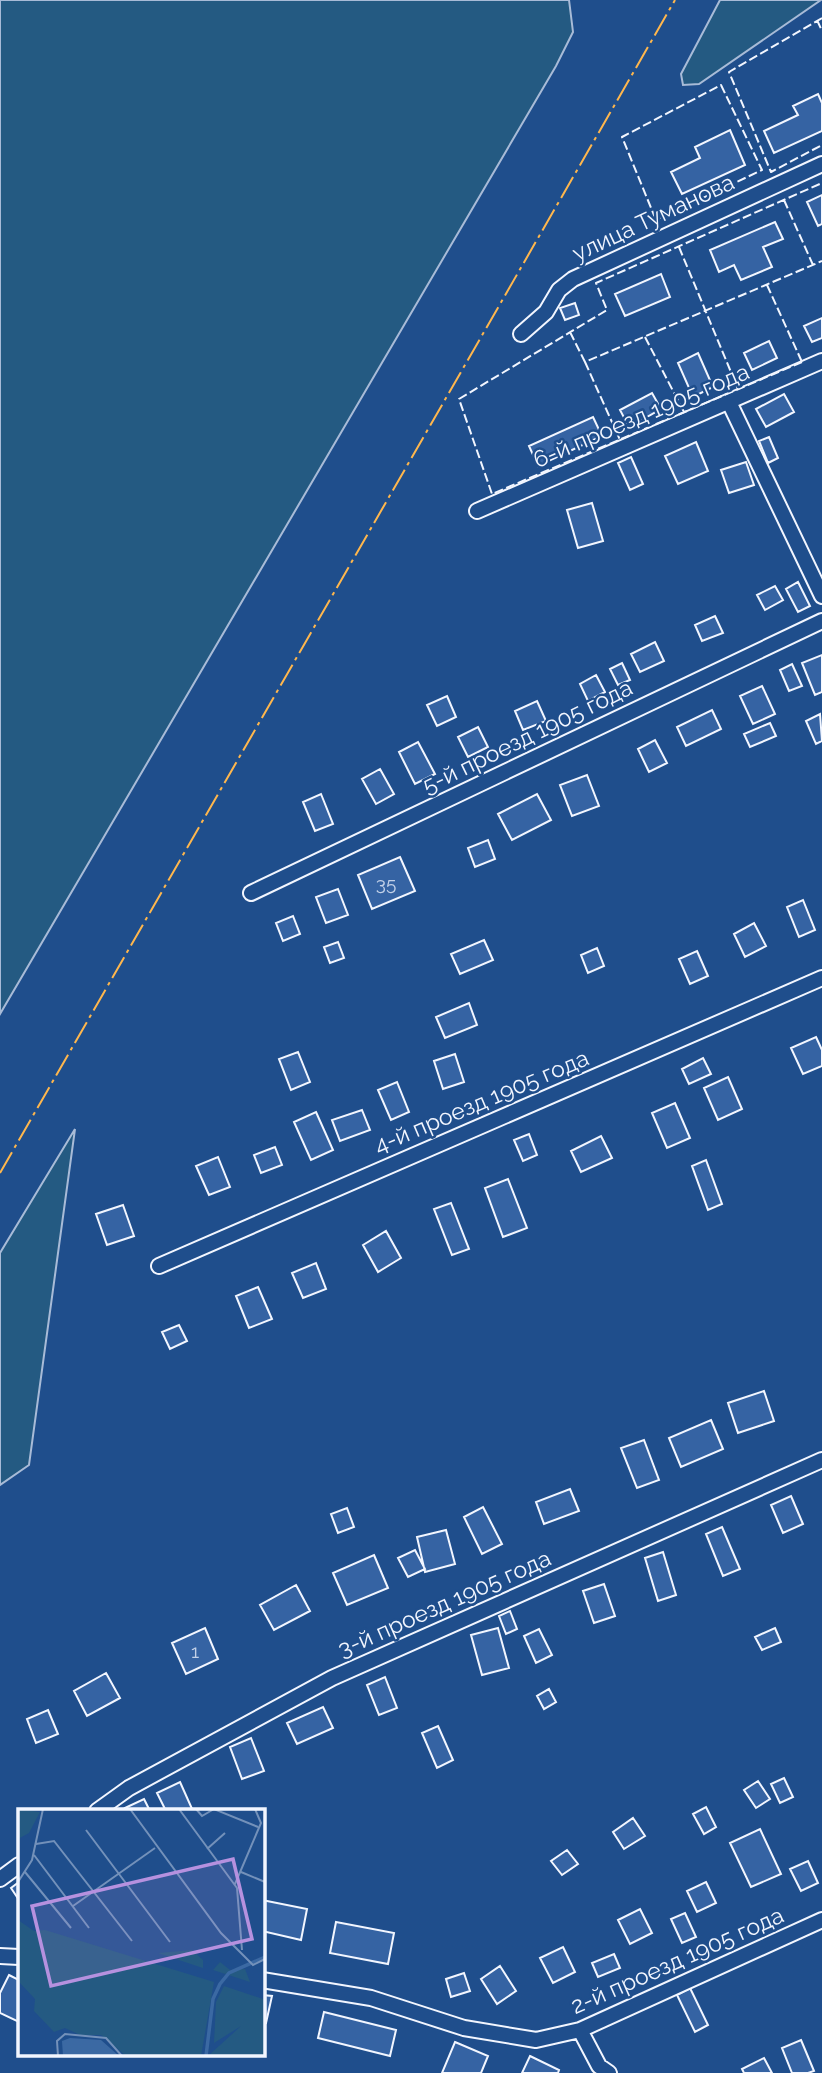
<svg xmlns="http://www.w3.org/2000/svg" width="822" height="2073" viewBox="0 0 822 2073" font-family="Raleway,sans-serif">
  <rect width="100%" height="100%" fill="#1f4e8c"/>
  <path fill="#245a82" stroke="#a8bbd7" stroke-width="2" d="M0,0h569l4,32 -17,34 -556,948z
    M720,0h101l-122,84 -16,1 -2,-11z
    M75,1129l-46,336 -29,20v-232z"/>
  <path fill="#3563a3" stroke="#f2f6ff" stroke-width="2" d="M818,94l4,9v28l-48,22 -10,-22 34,-16 -5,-9z
    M730,130l15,35 -63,29 -11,-22 29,-14 -5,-11z
    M822,195v29l-4,2 -11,-24z
    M775,222l8,17 -20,8 9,20 -31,13 -7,-15 -15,7 -9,-22z
    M661,274l9,23 -45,19 -10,-22z
    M575,303l4,12 -14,5 -5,-12z
    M822,318v20l-10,4 -8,-16z
    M769,341l8,17 -25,12 -8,-17z
    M698,353l15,34 -20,10 -15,-34z
    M652,393l9,16 -32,18 -9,-17z
    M784,394l10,18 -28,15 -10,-18z
    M593,417l9,19 -64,30 -9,-20z
    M769,437l9,21 -10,5 -9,-22z
    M696,442l12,29 -30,13 -13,-28z
    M631,457l12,27 -13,6 -12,-27z
    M746,462l8,23 -25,8 -8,-23z
    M592,503l11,38 -25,7 -11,-38z
    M798,582l12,24 -12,6 -12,-23z
    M775,586l8,14 -18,10 -8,-15z
    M715,616l8,17 -21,8 -7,-16z
    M655,642l9,19 -24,11 -9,-18z
    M822,655v37l-7,3 -13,-32z
    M622,663l8,17 -12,5 -8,-16z
    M792,664l10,22 -13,5 -9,-21z
    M596,675l9,17 -17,9 -8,-17z
    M762,686l13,28 -22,10 -13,-28z
    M447,696l9,21 -19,9 -10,-21z
    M537,701l9,20 -23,9 -8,-19z
    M712,710l9,19 -35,17 -9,-19z
    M820,714l2,27 -6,3 -10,-23z
    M770,723l6,13 -26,11 -6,-13z
    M478,727l10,20 -20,10 -10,-20z
    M655,740l12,23 -18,9 -11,-23z
    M418,742l17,32 -20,10 -16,-32z
    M380,769l14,25 -18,10 -14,-25z
    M587,775l12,31 -27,10 -12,-31z
    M321,794l12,30 -18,7 -12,-29z
    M537,794l14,26 -39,20 -14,-26z
    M488,840l7,19 -20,8 -7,-19z
    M400,857l15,34 -43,18 -14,-34z
    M338,889l10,26 -22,8 -10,-26z
    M803,900l12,30 -16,7 -12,-30z
    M293,916l7,18 -17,7 -7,-18z
    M754,923l12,23 -21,11 -11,-23z
    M484,940l9,20 -33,14 -9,-20z
    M338,942l6,16 -14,5 -6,-16z
    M597,948l7,18 -16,7 -7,-18z
    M697,951l11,25 -18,8 -11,-25z
    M469,1003l8,22 -32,13 -9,-21z
    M816,1037l6,13v16l-19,8 -12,-26z
    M298,1052l12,30 -19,8 -12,-31z
    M455,1054l9,28 -21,7 -9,-28z
    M703,1058l8,16 -22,10 -7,-15z
    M728,1077l14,32 -24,11 -14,-32z
    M397,1082l12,30 -18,8 -13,-30z
    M675,1103l15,35 -23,10 -15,-35z
    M362,1110l8,20 -30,11 -8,-21z
    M316,1112l17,38 -22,10 -17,-38z
    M529,1134l8,21 -14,6 -9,-21z
    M601,1136l11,22 -31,14 -10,-21z
    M275,1147l7,18 -21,8 -7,-18z
    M218,1157l12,30 -21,8 -13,-29z
    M706,1160l16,44 -14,6 -16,-44z
    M508,1179l19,49 -24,9 -18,-49z
    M451,1203l18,46 -17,6 -18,-46z
    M123,1205l11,31 -27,9 -11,-31z
    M386,1231l15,27 -23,14 -15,-27z
    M316,1263l10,26 -23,9 -11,-25z
    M258,1287l14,32 -23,9 -13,-32z
    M179,1325l8,16 -17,8 -8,-17z
    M764,1391l10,30 -36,12 -10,-30z
    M711,1420l12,29 -42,18 -12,-29z
    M644,1440l15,40 -22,8 -16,-40z
    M570,1489l9,22 -35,13 -8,-22z
    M791,1496l12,28 -20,9 -12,-28z
    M483,1507l19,37 -20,10 -18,-37z
    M347,1508l7,19 -16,6 -7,-19z
    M722,1527l18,42 -17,7 -17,-42z
    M446,1530l9,34 -30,8 -8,-35z
    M415,1550l10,19 -17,8 -10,-19z
    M663,1552l13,43 -18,6 -13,-43z
    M374,1555l14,33 -41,17 -14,-32z
    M604,1584l11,32 -21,7 -11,-32z
    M296,1585l14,26 -36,19 -14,-25z
    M510,1611l7,18 -11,5 -7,-18z
    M205,1628l13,31 -32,15 -14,-31z
    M498,1628l11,40 -27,7 -11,-40z
    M775,1628l6,14 -19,8 -7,-13z
    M539,1629l13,26 -16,8 -12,-27z
    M106,1673l14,25 -33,18 -13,-25z
    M385,1677l12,31 -18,7 -12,-30z
    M549,1689l7,13 -12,7 -7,-13z
    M323,1707l10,21 -36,16 -10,-21z
    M48,1710l10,24 -22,9 -9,-24z
    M438,1726l15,34 -16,8 -15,-35z
    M251,1738l13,33 -22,8 -12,-32z
    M784,1778l9,19 -13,6 -9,-19z
    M758,1781l12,18 -14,9 -12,-18z
    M180,1782l13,29h-27l-9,-18z
    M144,1799l6,12h-23l-2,-3z
    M706,1807l10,20 -12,7 -11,-20z
    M633,1818l12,18 -21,13 -11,-17z
    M760,1829l21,45 -30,13 -21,-44z
    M567,1850l11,14 -16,11 -11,-14z
    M808,1861l10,22 -17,8 -11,-22z
    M19,1882v18l-8,-12z
    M706,1882l10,21 -19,9 -10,-21z
    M262,1900l45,9 -6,31 -39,-9z
    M640,1909l12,24 -22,11 -12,-24z
    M685,1913l11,24 -14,6 -11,-24z
    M336,1922l58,11 -6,31 -58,-11z
    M563,1947l12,25 -22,11 -13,-25z
    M614,1954l6,14 -22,9 -6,-14z
    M500,1966l16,25 -19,13 -16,-25z
    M464,1973l6,18 -19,6 -5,-18z
    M9,1975l10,5v42l-19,-9v-20z
    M690,1988l18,37 -13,7 -18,-37z
    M262,1995l10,1 -6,27 -4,-1z
    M324,2012l72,18 -6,26 -72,-18z
    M801,2040l13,31 -6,2h-16l-10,-25z
    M455,2042l33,14 -7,17h-39z
    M530,2056l29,14 -1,3h-36z
    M764,2058l8,15h-28l-2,-4z"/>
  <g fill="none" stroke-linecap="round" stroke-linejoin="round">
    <defs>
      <path id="minor" d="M521,334l25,-22 13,-22 14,-11 249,-115
        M729,402l93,194
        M477,511l345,-150
        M251,893l571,-272
        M159,1266l663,-288
        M97,1811l32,-23 203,-110 490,-218
        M0,1879l19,-14
        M0,1956l19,1
        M262,1980l109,18 93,30 72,12 44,-10 242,-110
        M580,2030l19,36 10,7"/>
    </defs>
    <use href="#minor" stroke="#f2f6ff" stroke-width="18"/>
    <use href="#minor" stroke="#1f4e8c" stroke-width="14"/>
    <path stroke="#f2f6ff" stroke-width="2" stroke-dasharray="9 3.5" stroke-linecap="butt" d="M822,18l-93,54 42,100 51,-27
      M817,20l5,11
      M721,85l41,85 -106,50 -34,-83z
      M784,200l29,65
      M679,247l59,142
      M767,285l35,77
      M570,332l15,30 237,-101
      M645,337l39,75
      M585,362l35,78
      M802,362l-310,132 -33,-95 148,-89 -11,-27 226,-100"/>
    <path stroke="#ffb74d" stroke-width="2" stroke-dasharray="24 5 3.5 5" stroke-linecap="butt" d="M0,1173l675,-1173"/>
  </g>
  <g text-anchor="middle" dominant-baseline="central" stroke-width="5" stroke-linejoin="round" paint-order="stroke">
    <g font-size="19" fill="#c3d1e8">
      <text x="386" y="883">35</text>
      <text x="195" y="1651">1</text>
    </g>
    <g font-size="23" fill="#f2f6ff" stroke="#1f4e8c">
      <text transform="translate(653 217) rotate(-25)">улица Туманова</text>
      <text transform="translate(641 415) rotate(-23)">6-й проезд 1905 года</text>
      <text transform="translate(527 736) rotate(-26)">5-й проезд 1905 года</text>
      <text transform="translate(481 1101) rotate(-23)">4-й проезд 1905 года</text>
      <text transform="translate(444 1603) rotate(-24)">3-й проезд 1905 года</text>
      <text transform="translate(677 1960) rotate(-24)">2-й проезд 1905 года</text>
    </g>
  </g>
  <g transform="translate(18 1809)">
    <rect width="247" height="247" fill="#1f4e8c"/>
    <path d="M0,0l22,3 -11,21 -11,6zM0,111l16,11 11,-1 169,52 -13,74h-75l-25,-21h-21l-15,-7 -11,4 -20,-21 1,-12 -15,-16zM174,141l11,10v8l-45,-15zM202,153l10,8 15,-1 5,13 -37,-12zM206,177l39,13 2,57h-57l33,-30 -27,17 2,-41z" fill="#245a82"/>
    <path d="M52,229l31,2 18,16h-56l-1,-15z" fill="#3b69a3"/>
    <path fill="none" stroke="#3b69a3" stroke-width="3.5" d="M188,247l7,-57 7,-15 9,-11 36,-16"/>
    <path fill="none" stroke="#7391ba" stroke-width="2" d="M112,0l91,124 32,32 12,-6M161,0l58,79 5,62M178,0l6,7 12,-7 44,18M68,21l84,112M18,35l18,-3 78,100M189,40l18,-16M16,46l55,73M7,63l46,56M223,63l24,10M0,73l14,-22 11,-51M217,75l26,-61 -6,-14M55,97l82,-58M40,247l-1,-15 8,-7 41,4 16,18"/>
    <path fill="#b691df" fill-opacity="0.15" stroke="#b691df" stroke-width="3.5" d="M215,50l19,80 -201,47 -19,-80z"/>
    <rect width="247" height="247" fill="none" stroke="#f2f6ff" stroke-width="3.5"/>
  </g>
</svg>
